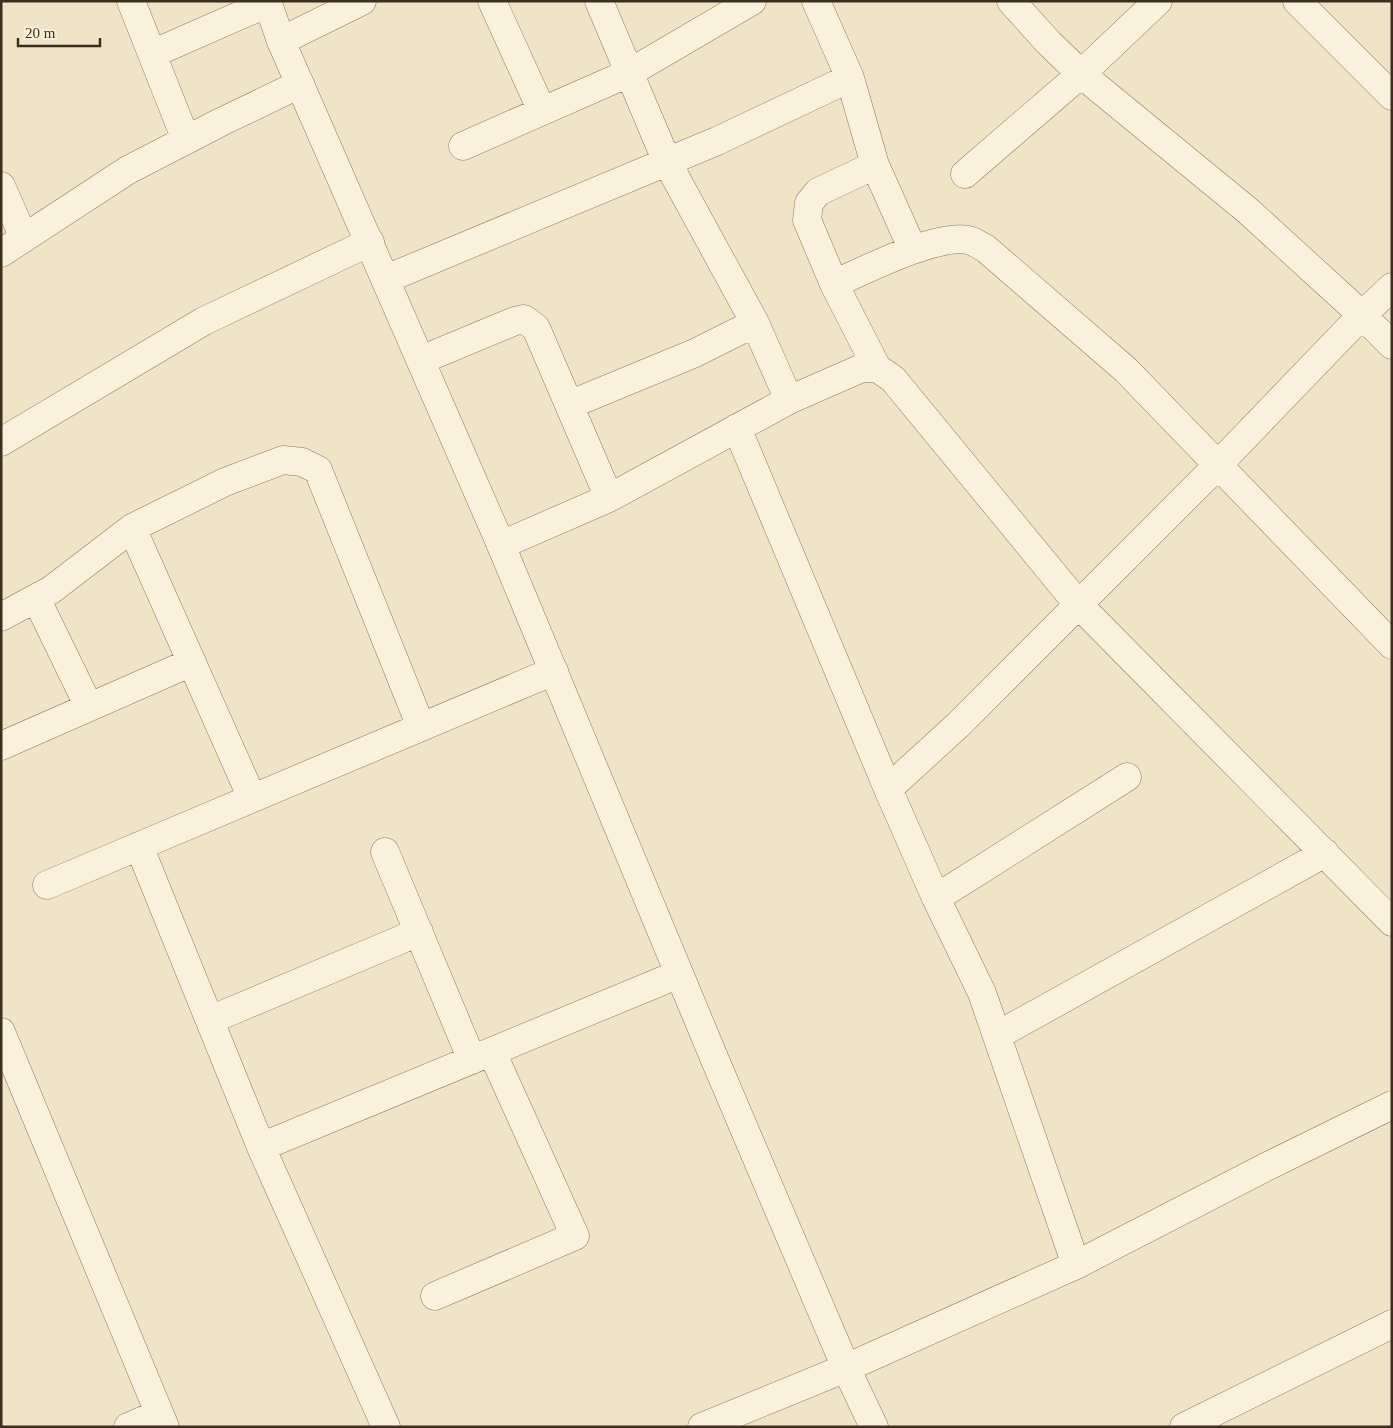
<svg xmlns="http://www.w3.org/2000/svg" width="1393" height="1428" viewBox="0 0 1393 1428" font-family="'Times New Roman',serif">
  <rect width="100%" height="100%" fill="#f0e4c8"/>
  <g fill="none" stroke-linecap="round" stroke-linejoin="round">
    <defs>
      <path id="minor" d="M131,1l55,139
        M492,1l50,110
        M599,1l68,161 88,161 34,77
        M816,1l34,77 25,87 38,85
        M1011,1l38,42 32,31 166,136 115,105 30,30
        M1297,1l95,95
        M281,41l81,-40
        M152,54l116,-51
        M463,146l166,-73 123,-72
        M875,165l-57,27 -9,11 -2,17 27,64 43,84
        M965,174l116,-100 77,-73
        M1,186l23,52
        M1,253l127,-83 93,-48 79,-38
        M386,279l331,-138 133,-63
        M834,284c31,-14 102,-50 134,-44 6,1 12,6 17,8l141,122 266,275
        M421,360l94,-39 9,-2 12,9 73,170
        M569,405l126,-52 60,-30
        M737,428l151,361 48,109 46,95 94,272
        M1,442l203,-121 166,-79
        M132,528l120,270
        M501,545l108,-47 180,-98 73,-32h15l16,11 185,225 314,318
        M36,598l53,109
        M1,617l50,-27 81,-62 93,-46 58,-22 19,2 16,8 103,257
        M1,746l191,-84
        M888,789l70,-64 253,-253 151,-157 30,-28
        M139,846l122,301 125,280
        M385,852l87,208
        M47,885l507,-214
        M936,898l191,-121
        M210,1020l209,-88
        M1,1032l164,395
        M998,1035l327,-182
        M261,1147l418,-173
        M435,1296l140,-60 -83,-184
        M846,1368l28,59
        M128,1427l30,-13
        M1184,1427l208,-103"/>
      <path id="tertiary" d="M267,1l14,40 220,504 214,515 131,308
        M702,1427l144,-59 230,-103 194,-100 122,-60"/>
    </defs>
    <use href="#minor" stroke="#8d765c" stroke-width="29"/>
    <use href="#tertiary" stroke="#8d765c" stroke-width="29"/>
    <use href="#minor" stroke="#faf1dc" stroke-width="28"/>
    <use href="#tertiary" stroke="#faf1dc" stroke-width="28"/>
  </g>
  <rect width="1393" height="1428" fill="none" stroke="#3d2e20" stroke-width="5"/>
  <path d="M18 38v8h82v-8" fill="none" stroke="#3d2e20" stroke-width="2.5"/>
  <text x="25" y="38" font-size="15" fill="#3d2e20" stroke="#f7eed8" stroke-width="4" paint-order="stroke">20 m</text>
</svg>
